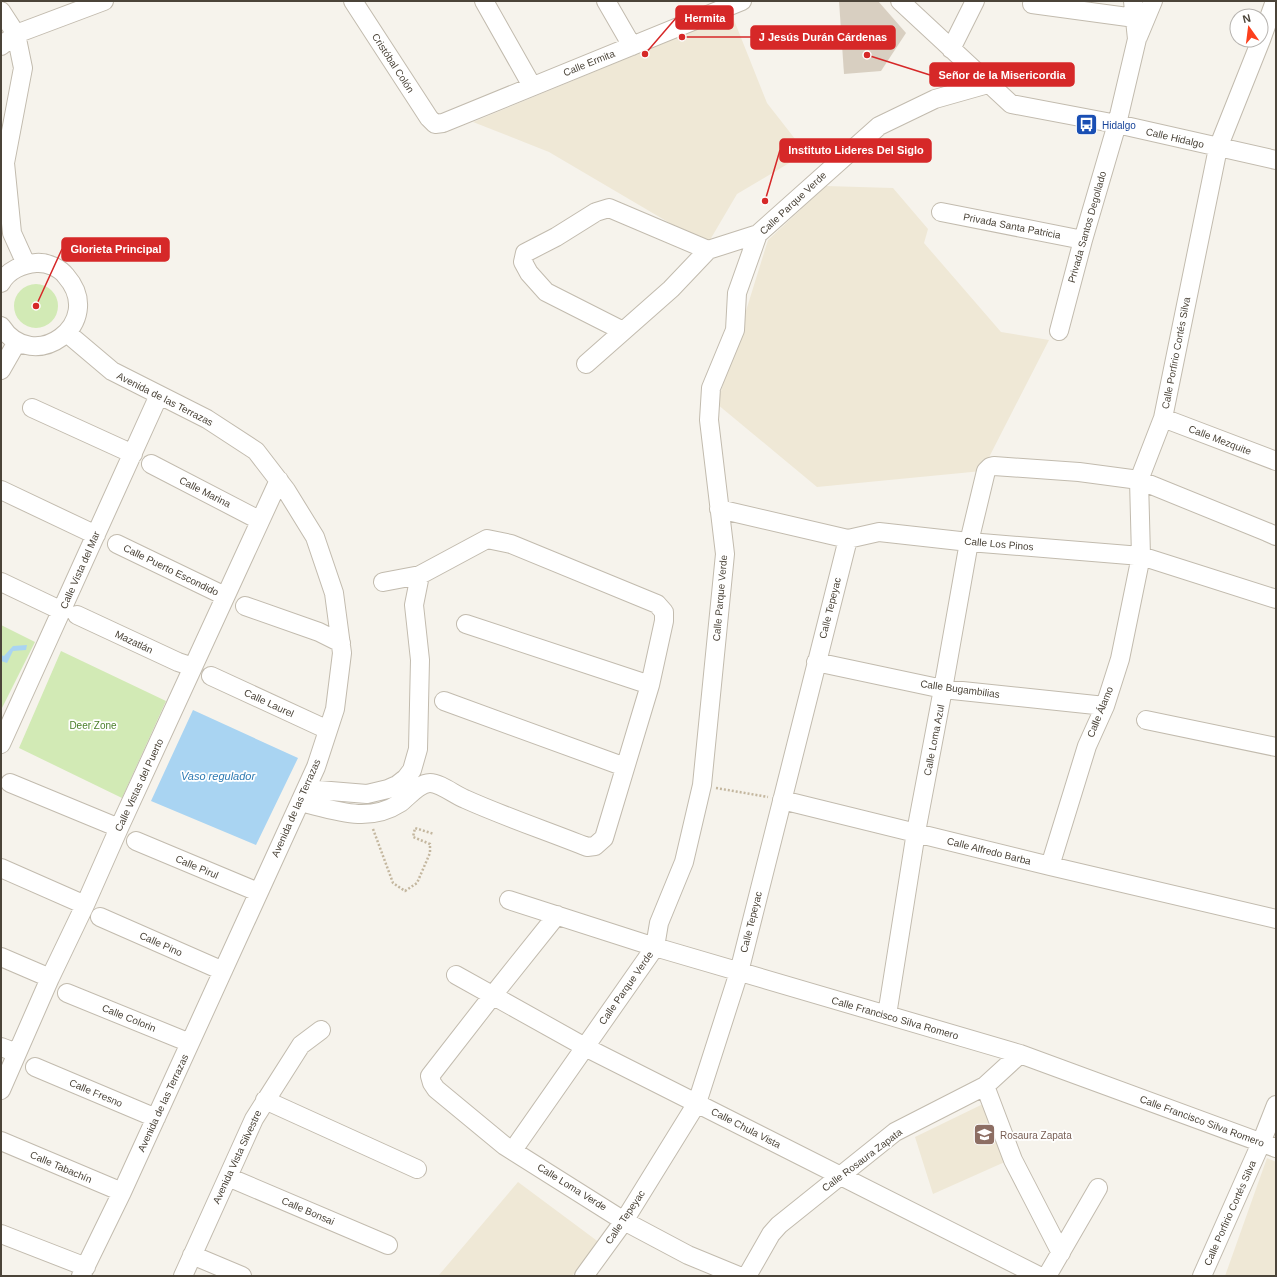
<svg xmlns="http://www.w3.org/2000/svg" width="1277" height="1277" viewBox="0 0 1277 1277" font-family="Helvetica,sans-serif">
  <rect width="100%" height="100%" fill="#f6f3ec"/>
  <path fill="#efe8d6" d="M732,15l35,88 39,50 -69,41 -30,51 -158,-93 -76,-30z
    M826,186l67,2 35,41 -4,14 77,89 48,8 -67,131 -165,16 -100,-83 51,-164z
    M983,1104l24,57 -74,33 -18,-57z
    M1267,1158l9,4v114h-51z
    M518,1182l82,61 -28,33h-131l-2,-1z"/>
  <path fill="#d2eab5" d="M14 306a22 22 0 1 1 44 0a22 22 0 1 1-44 0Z
    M1,625l34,17 -34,68z
    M61,651l105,50 -44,97 -103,-50z"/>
  <path fill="#a9d4f2" d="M27,645l-1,5 -13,1 -6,12 -6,-2v-6l3,1 9,-10z
    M193,710l105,48 -42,87 -105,-44z"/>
  <path fill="#d8cfc1" d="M839,1h39l28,32 -25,38 -37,3z"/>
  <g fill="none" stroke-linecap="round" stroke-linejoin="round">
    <defs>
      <path id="minor" d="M353,1l76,117 6,6 8,-1 299,-122
        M484,1l48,85
        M606,1l26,45
        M900,1l111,103 106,20 159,36
        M1032,4l103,14
        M1,11l15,23 7,34 -18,95 7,70 14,31
        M1138,37l15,-36
        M1261,40l14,-39
        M1,46l15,-12 88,-33
        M951,49l24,-48
        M941,212l142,28
        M1,283c7,-13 22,-19 35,-20 11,-1 24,5 30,13 41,47 -33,100 -65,50
        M623,331l-77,-39 -17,-19 -6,-11 2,-9 31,-16 40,-25 13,-4 99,42
        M1059,331l24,-91 34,-116 20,-85 -4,-38
        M67,333l45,38 95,48 49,32 30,39 29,47 19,56 8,60 -7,56 -19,58 -194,425 -41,84
        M586,364l85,-75 37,-39 50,-16
        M1,370l16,-28
        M32,408l101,46
        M1163,418l113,43
        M151,464l108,56
        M1,490l95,45
        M719,509l129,30 31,-7 90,10 172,14 135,43
        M117,544l108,52
        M1,582l61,29
        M383,582l37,-7
        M245,606l74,26 22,11
        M77,615l101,47 15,5
        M466,624l184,61
        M816,662l127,27 162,17
        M211,676l117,54
        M444,701l181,66
        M1146,720l130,27
        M1,744l158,-349
        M10,783l109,45
        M782,800l268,66 226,53
        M300,802c34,8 68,22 100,1 8,-6 19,-20 30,-20 10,0 25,12 35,16 40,18 82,32 122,48l8,-1 9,-8 46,-153 14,-64v-9l-7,-8 -146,-60 -24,-5 -67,36 -6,30 6,55 -2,89 -6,21 -6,8 -9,7 -9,4 -21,5 -61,-5
        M136,841l122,51
        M1050,866l37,-120 18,-40 15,-47 21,-103 -2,-76 24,-62 55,-270 43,-108
        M1,868l84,37
        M509,900l146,47 365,107 256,94
        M557,915l-64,80 -63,81 2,7 4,6 69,57 119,75 64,34 51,21
        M100,917l123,54
        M1,957l49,21
        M456,975l129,72 454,229
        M67,993l123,50
        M887,1015l29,-183 27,-143 26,-147 17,-71 4,-4 4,-1 85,6 60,8 128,52 9,4
        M1,1047l16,6
        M35,1067l121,51
        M985,1086l28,74 48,93
        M1,1090l49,-112 35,-73 34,-77 160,-348
        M265,1100l152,69
        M1,1141l121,51
        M513,1150l142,-203 4,-24 25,-61 18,-77 23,-231 -16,-134 2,-32 24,-58 2,-37 21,-59 121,-108 56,-27 53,-15
        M228,1177l160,68
        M1,1234l85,33
        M192,1255l50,21
        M183,1276l71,-157 47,-74 20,-15
        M584,1276l40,-55 73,-118 42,-131 109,-433
        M747,1276l24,-42 8,-9 116,-93 90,-46 35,-32
        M1047,1276l51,-88
        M1202,1276l59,-133 15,-38"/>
    </defs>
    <use href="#minor" stroke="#c2bbae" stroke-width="20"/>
    <path stroke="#c4b79f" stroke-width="2.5" stroke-dasharray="2 2" stroke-linecap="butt" d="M716,788l52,9
      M373,829l20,54 12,8 12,-8 13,-30v-9l-17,-7 2,-9 19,6"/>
    <use href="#minor" stroke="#fff" stroke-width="18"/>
  </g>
  <defs>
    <symbol id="bus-square" viewBox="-11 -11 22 22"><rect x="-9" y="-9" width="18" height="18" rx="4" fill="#1a4fb4" stroke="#fff"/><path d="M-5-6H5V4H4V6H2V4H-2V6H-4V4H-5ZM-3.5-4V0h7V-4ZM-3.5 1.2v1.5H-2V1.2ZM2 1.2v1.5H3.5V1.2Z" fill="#fff"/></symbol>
    <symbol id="school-square" viewBox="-11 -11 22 22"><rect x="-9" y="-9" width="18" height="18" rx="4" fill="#8d6e63" stroke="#fff"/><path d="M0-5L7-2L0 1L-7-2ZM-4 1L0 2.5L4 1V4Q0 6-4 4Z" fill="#fff"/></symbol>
  </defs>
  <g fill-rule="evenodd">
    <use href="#bus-square" x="1074" y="112" width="25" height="25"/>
    <use href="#school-square" x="972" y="1122" width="25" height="25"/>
  </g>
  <g text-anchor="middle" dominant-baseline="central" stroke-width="3.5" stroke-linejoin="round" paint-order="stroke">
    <g font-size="10" fill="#4b4439" stroke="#fff">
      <text transform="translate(393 63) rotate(57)">Cristóbal Colón</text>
      <text transform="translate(589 63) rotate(-22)">Calle Ermita</text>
      <text transform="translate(1175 138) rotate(13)">Calle Hidalgo</text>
      <text transform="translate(793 203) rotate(-43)">Calle Parque Verde</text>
      <text transform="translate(1012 226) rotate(11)">Privada Santa Patricia</text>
      <text transform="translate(1087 227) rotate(-74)">Privada Santos Degollado</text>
      <text transform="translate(1176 353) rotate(-79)">Calle Porfirio Cortés Silva</text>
      <text transform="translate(165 399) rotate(27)">Avenida de las Terrazas</text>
      <text transform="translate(1220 440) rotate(21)">Calle Mezquite</text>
      <text transform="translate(205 492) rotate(27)">Calle Marina</text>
      <text transform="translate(999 544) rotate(5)">Calle Los Pinos</text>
      <text transform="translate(80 570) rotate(-66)">Calle Vista del Mar</text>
      <text transform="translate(171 570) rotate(26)">Calle Puerto Escondido</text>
      <text transform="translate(720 598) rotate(-85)">Calle Parque Verde</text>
      <text transform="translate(830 608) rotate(-76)">Calle Tepeyac</text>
      <text transform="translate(134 642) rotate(25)">Mazatlán</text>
      <text transform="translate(960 689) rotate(8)">Calle Bugambilias</text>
      <text transform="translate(269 703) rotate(25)">Calle Laurel</text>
      <text transform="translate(1100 712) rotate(-68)">Calle Álamo</text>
      <text transform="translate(934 740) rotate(-79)">Calle Loma Azul</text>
      <text transform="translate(139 785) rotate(-65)">Calle Vistas del Puerto</text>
      <text transform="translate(296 808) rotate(-66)">Avenida de las Terrazas</text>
      <text transform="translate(989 851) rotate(14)">Calle Alfredo Barba</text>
      <text transform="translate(197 867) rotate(23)">Calle Pirul</text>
      <text transform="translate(751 922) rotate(-76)">Calle Tepeyac</text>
      <text transform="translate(161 944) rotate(24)">Calle Pino</text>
      <text transform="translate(626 988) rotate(-55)">Calle Parque Verde</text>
      <text transform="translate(129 1018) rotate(22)">Calle Colorin</text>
      <text transform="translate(895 1018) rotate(16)">Calle Francisco Silva Romero</text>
      <text transform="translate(96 1093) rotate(23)">Calle Fresno</text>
      <text transform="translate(163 1103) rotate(-65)">Avenida de las Terrazas</text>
      <text transform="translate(1202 1121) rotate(20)">Calle Francisco Silva Romero</text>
      <text transform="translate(746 1128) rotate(27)">Calle Chula Vista</text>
      <text transform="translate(237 1157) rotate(-65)">Avenida Vista Silvestre</text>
      <text transform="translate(862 1160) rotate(-37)">Calle Rosaura Zapata</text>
      <text transform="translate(61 1167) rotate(23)">Calle Tabachín</text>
      <text transform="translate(572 1187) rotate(32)">Calle Loma Verde</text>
      <text transform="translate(308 1211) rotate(23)">Calle Bonsai</text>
      <text transform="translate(1230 1213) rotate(-66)">Calle Porfirio Cortés Silva</text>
      <text transform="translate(625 1217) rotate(-56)">Calle Tepeyac</text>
    </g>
    <g font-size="10" fill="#164399" stroke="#fff" text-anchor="start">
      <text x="1102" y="125">Hidalgo</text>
    </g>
    <g font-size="10" fill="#4a7f2a" stroke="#fff">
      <text x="93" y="725">Deer Zone</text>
    </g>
    <g font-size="10" fill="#785e54" stroke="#fff" text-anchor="start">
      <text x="1000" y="1135">Rosaura Zapata</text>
    </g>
    <g font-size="11" font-style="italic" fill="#2e7ab2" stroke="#fff">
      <text x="218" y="776">Vaso regulador</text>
    </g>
  </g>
  <path fill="none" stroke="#d62828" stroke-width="1.5" d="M645 54L676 18M682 37L751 37M867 55L930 75M765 201L780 150M36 306L62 249"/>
  <g fill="#d62828" stroke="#fff" stroke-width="1.5">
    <circle cx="645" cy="54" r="4"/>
    <circle cx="682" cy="37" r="4"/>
    <circle cx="867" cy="55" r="4"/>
    <circle cx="765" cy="201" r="4"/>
    <circle cx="36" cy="306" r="4"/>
  </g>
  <g fill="#d62828" stroke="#d62828" stroke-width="1.5">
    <rect x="676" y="6" width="57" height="23" rx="4"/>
    <rect x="751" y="26" width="144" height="23" rx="4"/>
    <rect x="930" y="63" width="144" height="23" rx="4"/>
    <rect x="780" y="139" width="151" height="23" rx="4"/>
    <rect x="62" y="238" width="107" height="23" rx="4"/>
  </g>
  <g font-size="11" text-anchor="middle" font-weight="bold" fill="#fff">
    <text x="705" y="22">Hermita</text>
    <text x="823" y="41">J Jesús Durán Cárdenas</text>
    <text x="1002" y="79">Señor de la Misericordia</text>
    <text x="856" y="154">Instituto Lideres Del Siglo</text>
    <text x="116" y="253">Glorieta Principal</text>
  </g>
  <rect width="1277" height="1277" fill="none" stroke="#4b4439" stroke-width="4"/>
  <g transform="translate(1249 28) rotate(346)"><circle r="19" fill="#ffffff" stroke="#b7b4b0"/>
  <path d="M0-3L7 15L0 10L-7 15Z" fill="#fc3f1d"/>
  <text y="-6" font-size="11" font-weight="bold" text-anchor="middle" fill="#4b4439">N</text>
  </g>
</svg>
